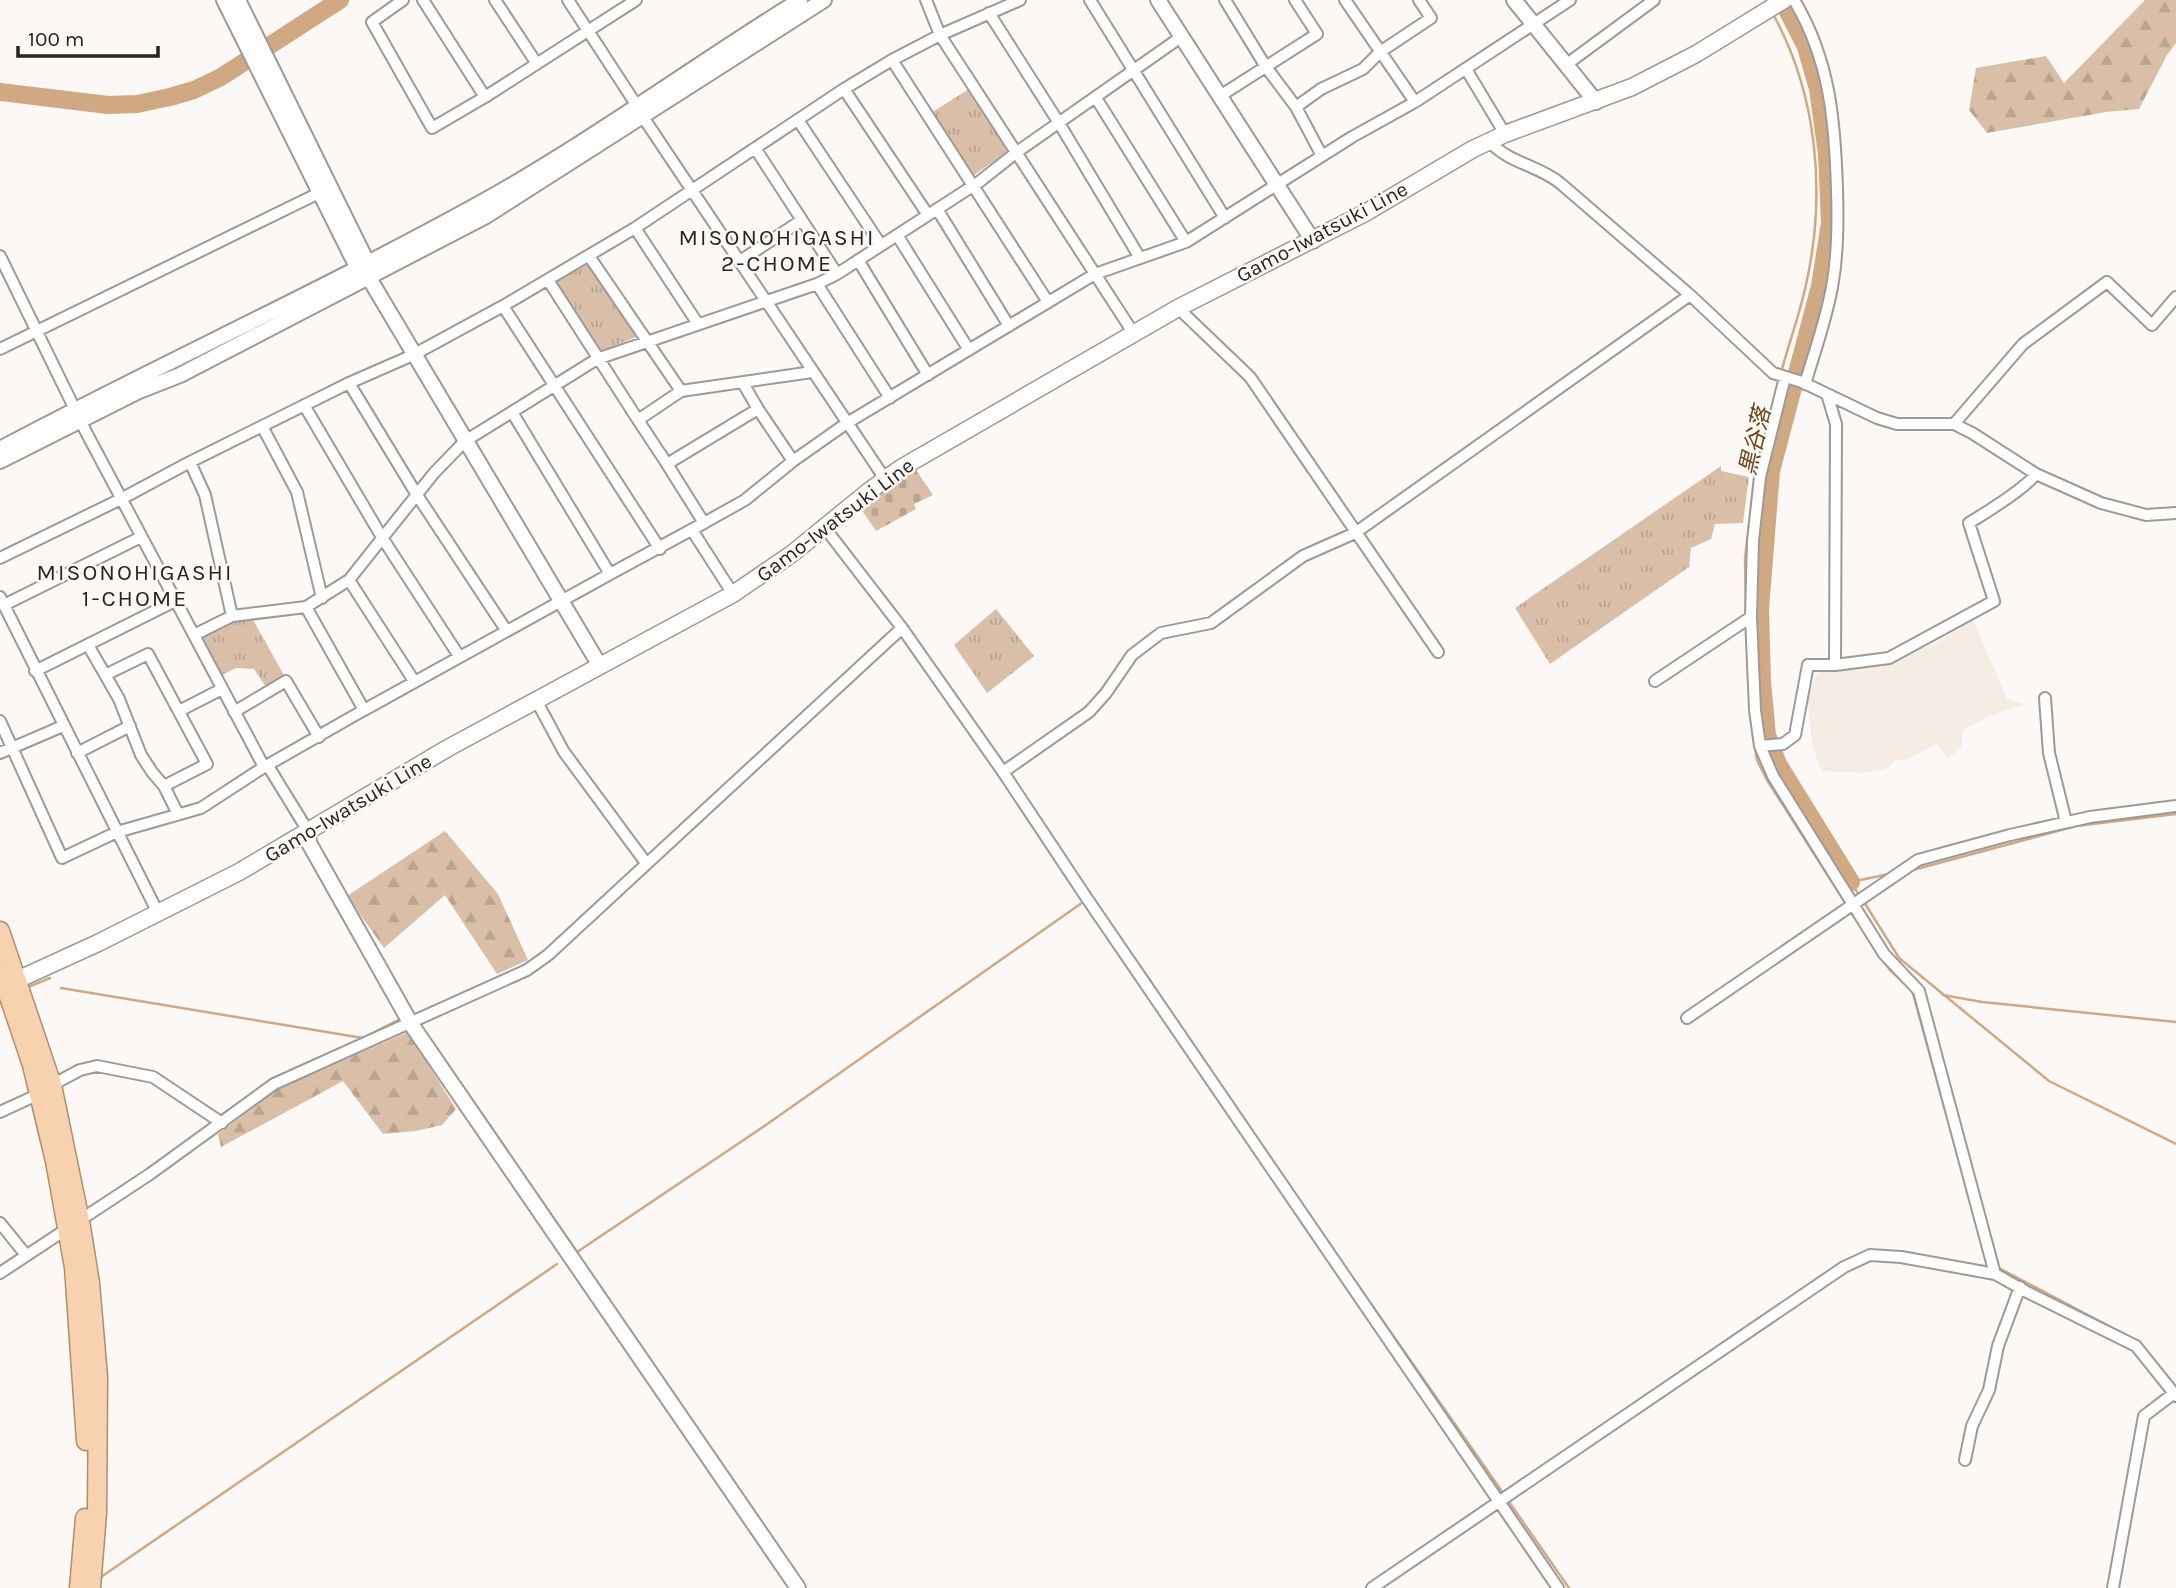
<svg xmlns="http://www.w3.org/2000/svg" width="2176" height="1588" viewBox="0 0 2176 1588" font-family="Karla,'Noto Sans JP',sans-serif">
  <defs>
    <pattern id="grass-tufts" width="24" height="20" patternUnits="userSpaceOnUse" patternTransform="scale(1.75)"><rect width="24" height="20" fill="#d9bfa7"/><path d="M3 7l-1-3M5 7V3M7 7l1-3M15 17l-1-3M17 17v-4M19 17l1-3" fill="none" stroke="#baa490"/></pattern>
    <pattern id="forest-firs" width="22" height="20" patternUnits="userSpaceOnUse" patternTransform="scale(1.75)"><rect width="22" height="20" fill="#d9bfa7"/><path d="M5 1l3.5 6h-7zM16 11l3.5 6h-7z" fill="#baa490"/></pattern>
    <pattern id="cemetery-stones" width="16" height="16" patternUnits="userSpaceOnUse" patternTransform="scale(1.75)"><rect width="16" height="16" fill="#d9bfa7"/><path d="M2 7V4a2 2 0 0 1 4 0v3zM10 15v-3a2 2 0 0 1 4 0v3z" fill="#baa490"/></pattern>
  </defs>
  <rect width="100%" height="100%" fill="#fbf8f5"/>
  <path fill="#f5ece4" d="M1973,620l34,79 18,5 -36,12 -26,14 -2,17 -13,11 -12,-14 -28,15 -12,1 -9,8 -21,5 -45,-2 -9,-28 -4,-42 7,-25 8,-6 45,-6 67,-20z"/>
  <path fill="url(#grass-tufts)" d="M969,89l38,59 -1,5 -32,22 -4,-2 -39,-60z
    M587,264l51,72 -39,16 -43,-72z
    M1721,466v5l28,6 -6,46 -28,1 -4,15 -20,9 -2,19 -139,97 -35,-56z
    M996,609l38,47 -47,37 -33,-48z
    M253,620l32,57 -19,10 -12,-18 -18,-1 -16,8 -18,-34v-4l30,-16z"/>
  <path fill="url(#forest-firs)" d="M2145,0h31v43l-9,12 -28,54 -33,3 -119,21 -18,-23 7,-42 70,-12 18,27z
    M445,831l53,63 30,66 -31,14 -52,-79 -61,53 -37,-52z
    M408,1032l48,77 -14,16 -26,6 -33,3 -40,-53 -122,66 -3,-13 60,-45z"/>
  <path fill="url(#cemetery-stones)" d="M916,470l17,25 -19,9 2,5 -40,22 -15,-22 27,-23z"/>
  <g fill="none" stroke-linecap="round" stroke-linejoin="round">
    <path stroke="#d0a983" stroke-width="2.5" d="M1773,14c44,80 53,177 34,266 -6,31 -18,62 -26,93
      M1756,472l22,-89
      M1746,618l-1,-59 9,-77
      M1746,625l4,77
      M1753,736l4,24 10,20 79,124
      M1913,870l163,-44 100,-12
      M1091,896l60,86
      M1860,897l-9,-15 38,-8
      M1864,902l35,56 150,123 127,63
      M1849,909l12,18
      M1882,959l8,11 22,20 62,225
      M28,987l22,-9
      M61,988l302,50 39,-20
      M1943,995l39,7 194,20
      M427,1035l150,217 186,-125 323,-227
      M1997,1267l142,75
      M1355,1281l148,212
      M1507,1499l62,89
      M98,1579l459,-315"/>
    <path stroke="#d0a983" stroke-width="18" d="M1782,0l24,47 12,42 9,65 3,69 -10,63 -49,185 -11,138 2,73 5,53 11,29 73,118
      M0,92l108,13 29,-1 33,-7 24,-7 27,-13 119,-77"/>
    <defs>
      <path id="minor" d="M403,0l-31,22 60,106 53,-31 151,-97
        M423,0l62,97
        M495,0l42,64
        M568,0l69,106
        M926,0l14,35 194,299
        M1090,0l135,218
        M1225,0l41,67 30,40 26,49
        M1345,0l70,102
        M1794,0c36,60 41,121 43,190 1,30 1,61 -4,91 -5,34 -18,69 -28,103
        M989,13l70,110 81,135
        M892,60l156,242
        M1567,64l87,-64
        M1466,69l39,65
        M844,89l84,126
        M1220,96l97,-62 -22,-34
        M1096,98l90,144
        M1296,107l25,-18 42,-20 17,-17 51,-34 -12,-18
        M643,117l242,362
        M798,120l83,125
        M1489,141c19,22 49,24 71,42l130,112 83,78 29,9 75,36 20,6h57l18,9 64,41 65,29 45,12 30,-2
        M755,148l82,126
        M937,209l72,117
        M635,228l63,96
        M897,235l72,115
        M0,256l86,176 178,335
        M589,256l92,135 -43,29 29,44 91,-55 -15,-26
        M858,260l70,115
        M740,261l62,-41
        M548,280l90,140
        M817,284l73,114
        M503,306l157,243
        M1178,308l72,69 188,275
        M0,349l321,-157
        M1785,377l-25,100 -7,64 -2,76 4,93 5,36 13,30 111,178 35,37 76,283
        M349,383l68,112 89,135
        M681,391l131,-19
        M1827,394l9,30 -1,241
        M304,405l79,134 76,117
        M758,409l35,52
        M512,412l85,-53 220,-75 20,-10 142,-92 38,-30 164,-115
        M1954,424l69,-80 84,-62 45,43 24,-28
        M262,426l35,66 25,106
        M190,462l15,33 27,121
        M704,523l41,-23 48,-39 54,-38 248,-149 91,-32 166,-105 63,-35 155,-102
        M825,528l77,100 101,144 83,125 472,691
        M692,530l41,64
        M0,558l121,-59 69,-37 159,-79 64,-28 90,-49 132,-78 209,-139 48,-29 48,-25 80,-35
        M349,580l65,101
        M0,597l158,316
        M4,605l137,-68
        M306,607l58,103 246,-136
        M194,635l38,-19 74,-9 43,-27 85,-107 31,-32 47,-29 98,162 94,-51 -37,-59
        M88,645l31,54 22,56 11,17 12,14 14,28
        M35,671l140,-70
        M105,675l43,-21 59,110 -43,22
        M1655,681l96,-64
        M2045,698l4,55 17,69
        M536,700l28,52 82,111
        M179,711l43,-22
        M234,712l52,-31 33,56
        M0,721l62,137 55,-26 84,-24 63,-41 100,-57
        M1760,746l23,-2 12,-9 13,-70h27l54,-7 105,-57 -25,-78c18,-11 55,-34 67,-49
        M0,753l63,-27
        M77,753l53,-27
        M268,766l40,65
        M1003,772l86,-60 17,-19 26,-38 29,-22 50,-10 92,-67 52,-23 335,-238
        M1687,1018l231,-158 92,-25 80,-18 86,-11
        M52,1085l28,-15 17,-4 56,11 69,46
        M0,1112l39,-18
        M0,1223l26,32
        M0,1273l150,-99 124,-90 253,-114 21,-15 354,-327
        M1965,1460l7,-34 17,-36 9,-44 22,-59
        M1372,1588l472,-321 26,-12 31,2 94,17 32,18 109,54 40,50
        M2113,1588l31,-172 29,-22"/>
      <path id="tertiary" d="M224,0l134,269 11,9 231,388
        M238,0l130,264v6
        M1158,0l155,241
        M1514,0l82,102
        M0,449c158,-84 321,-158 477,-244 112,-62 215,-138 323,-205
        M0,461l137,-69 43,-17 306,-159 338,-216
        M308,831l1,12 102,181 387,564"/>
      <path id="secondary" d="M6,985l92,-42 141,-71 209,-124 285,-154 60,-41 76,-62 32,-23 277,-160 187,-95 108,-64 32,-15 127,-47 64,-33 88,-54"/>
      <path id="trunk" d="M0,931l52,154 28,136 10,62 8,94 -1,136 -6,75
        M0,970l32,95 23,96 19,106 12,174
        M79,1588l6,-70"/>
    </defs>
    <use href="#minor" stroke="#9d9a97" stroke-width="14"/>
    <use href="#tertiary" stroke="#9d9a97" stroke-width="18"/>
    <use href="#secondary" stroke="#9d9a97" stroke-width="19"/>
    <use href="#trunk" stroke="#ae8e70" stroke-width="21"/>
    <use href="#minor" stroke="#fff" stroke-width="10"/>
    <use href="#tertiary" stroke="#fff" stroke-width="14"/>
    <use href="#secondary" stroke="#fff" stroke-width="16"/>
    <use href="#trunk" stroke="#f8d2ae" stroke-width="18"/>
  </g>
  <g text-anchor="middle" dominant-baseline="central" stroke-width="5" stroke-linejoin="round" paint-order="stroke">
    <g font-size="21" fill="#262524" stroke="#fbf8f5">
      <text transform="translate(1322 232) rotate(-28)">Gamo-Iwatsuki Line</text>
      <text transform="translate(835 520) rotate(-37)">Gamo-Iwatsuki Line</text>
      <text transform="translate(348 808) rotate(-31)">Gamo-Iwatsuki Line</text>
    </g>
    <g font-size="23" letter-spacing="2" fill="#262524" stroke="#fbf8f5">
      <text x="777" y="237">MISONOHIGASHI<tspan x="777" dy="26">2-CHOME</tspan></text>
      <text x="135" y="572">MISONOHIGASHI<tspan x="135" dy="26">1-CHOME</tspan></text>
    </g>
    <g font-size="23" font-style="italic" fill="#6b4418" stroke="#fbf8f5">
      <text transform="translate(1755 441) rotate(-77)">黒谷落</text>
    </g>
  </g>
  <path d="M18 46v10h140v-10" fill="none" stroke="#262524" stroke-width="3.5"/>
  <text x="28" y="46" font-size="21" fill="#262524" stroke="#fbf8f5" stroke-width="5" paint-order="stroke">100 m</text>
</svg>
